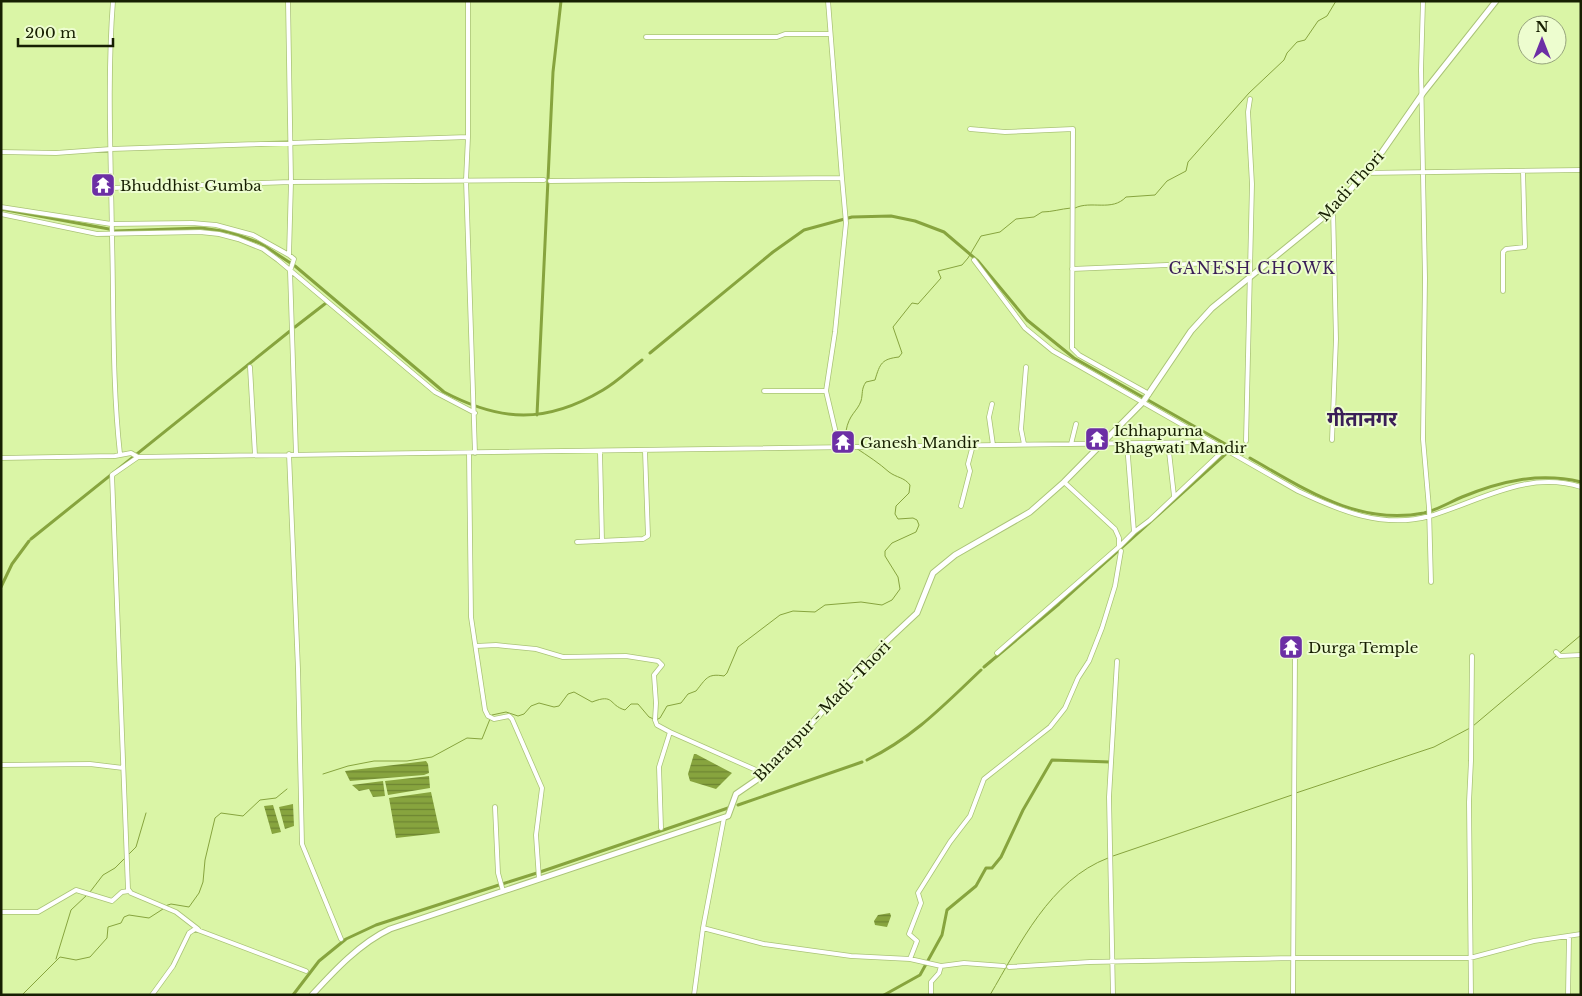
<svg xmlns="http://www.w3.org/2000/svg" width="1582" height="996" viewBox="0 0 1582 996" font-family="'Libre Baskerville','Noto Sans Devanagari',serif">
  <defs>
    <pattern id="water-rules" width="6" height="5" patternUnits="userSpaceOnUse" patternTransform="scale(1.25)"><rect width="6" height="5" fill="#87a43e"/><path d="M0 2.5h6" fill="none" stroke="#6d8532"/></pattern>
  </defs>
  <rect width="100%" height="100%" fill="#daf5a6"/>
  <path fill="url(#water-rules)" d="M694,754h2l36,19 -16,16 -26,-8 -2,-7z
    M426,761l2,3 1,9 -5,2 -74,6 -5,-10z
    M429,776l1,12 -42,7 -3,-14z
    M383,781l2,15 -12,1 -4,-8 -10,2 -7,-6z
    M431,792l9,41 -44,5 -7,-40z
    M293,804l1,22 -9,3 -6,-22z
    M273,805l8,27 -9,2 -8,-28z
    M890,913l1,3 -4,11 -12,-2 -1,-4 4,-6z"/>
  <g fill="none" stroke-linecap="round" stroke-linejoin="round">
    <path stroke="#87a43e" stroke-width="1" d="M1075,208c16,-8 37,4 51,-11l29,-2 12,-14 19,-10 2,-9 61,-69 35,-33 3,-7 10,-11 8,-2 13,-19 9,-5 9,-15
      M853,445l-7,-14c3,-17 11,-19 15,-30 2,-7 0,-12 5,-19l9,-2c5,-17 7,-21 24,-23l3,-4 -9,-26 19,-24 6,1 23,-26 -3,-7 24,-6 6,-7 13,-22 19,-4 16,-13 18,-2 8,-5c10,0 18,-3 29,-4
      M492,715l14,-3 12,4 6,-2 7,-8 8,-3 15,4 5,-1 9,-12 6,-2 18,10c23,-9 16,3 33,8l6,-6h7l11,13 7,3 4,-2 7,-12 14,-3 7,-9 8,-3c10,-12 11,-18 28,-15l3,-3 11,-26 42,-32 13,-4 22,1 10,-7 36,-3 21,3 10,-5 8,-11 -2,-12 -13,-21v-5l7,-8 24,-11 3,-7 -2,-5 -4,-2 -15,1 -3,-5 1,-8 13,-13 1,-8c-6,-8 -13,-7 -21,-13 -10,-9 -21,-16 -33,-24
      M1473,726l108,-91
      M323,774l25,-8 26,-5h33l25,-4 35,-19 15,1 8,-20
      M1296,793l138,-46 36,-19
      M129,854l7,-7 10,-34
      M1113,856l179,-61
      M90,892l13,-17 12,-7 11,-11
      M165,906l6,-2 18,3 10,-14 4,-11 2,-22 10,-42 6,-5 22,3 17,-16 16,-2 11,-9
      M56,959l15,-49 16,-15
      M22,995l38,-38 16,3 14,-3 17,-19 1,-11 13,-4 3,-6 5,-2 20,3 14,-9
      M990,995c30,-51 60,-115 118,-137"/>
    <path stroke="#87a43e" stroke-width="3" d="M1,209l108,20
      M115,231l86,-3 28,4 31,11 35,23 149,126c57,30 102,32 159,-2 14,-8 26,-20 39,-30
      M295,327l31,-24
      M650,353l123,-101 31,-22 48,-13 39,-1 24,5 29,11 34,29 49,59 47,38 169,96
      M537,415l16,-343 8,-71
      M1250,458c55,31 108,68 174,55 13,-3 26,-11 38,-16 39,-16 77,-25 119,-15
      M31,539l259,-208
      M1,587l11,-23 17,-23
      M984,667l75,-63 168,-151
      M867,760c47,-23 77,-55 114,-90
      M738,805l124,-43
      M540,872l191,-65
      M502,884l35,-11
      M293,995l26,-34 27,-22 30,-14 123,-40
      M884,995l36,-20 22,-40 5,-25 29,-24 10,-18h6l9,-11 22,-47 29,-50 58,2"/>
    <defs>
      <path id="minor" d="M113,1c-6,78 -2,158 -1,236 2,73 0,145 8,217
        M288,1l3,181 253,-2
        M1423,1l-2,69 4,208 -2,161 6,69 2,74
        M646,37h131l8,-3h45
        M970,129l35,3 68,-3 -1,219 7,7 70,39
        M468,137l-2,43 9,273
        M1,152l55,1 55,-4 357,-12v-136
        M1364,173l217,-3
        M550,181l292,-3 -14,-177
        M111,188l180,-6 -2,73
        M1,207l110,17 81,-1 24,2 37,10 36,20 5,4 -4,12 6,183
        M1,214l96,20 103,-2 19,2 19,5 25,10 15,11 157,132 40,21
        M974,260l51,68 28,23 245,140c42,20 85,38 132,25 50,-15 97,-46 151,-29
        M1072,269l142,-6 35,3
        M1503,291v-39l3,-3 19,-2 -2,-76
        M250,367l5,88
        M764,391h62
        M992,404l-3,13 4,28
        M1332,440l4,-101 -3,-130
        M1246,441l6,-257 -4,-72 2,-13
        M1168,443l6,53
        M1024,444l-3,-15 5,-62
        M1071,444l5,-20
        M839,446l-13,-55 9,-59 11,-109 -4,-45
        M600,452l2,89
        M469,453l2,164 14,93 3,6 6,3 15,-3 3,3 30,69 -6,47 3,44
        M289,454l9,215 4,175 39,95
        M138,457l1075,-15
        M1,458l114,-2 16,-3 7,4 -26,18 16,414 3,4 45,19 22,17
        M1064,482l51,47 4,9v9
        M961,506l9,-35 -2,-7 5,-19
        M1134,532l16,-12 75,-71
        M577,542l66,-3 5,-3 -3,-85
        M1120,546l14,-14 -7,-88
        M476,646l20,-1 40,4 27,8 63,-1 32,5 4,4 -8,10 2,28 -1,17 2,5 13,7
        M1556,652l4,4 21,-1
        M997,653l124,-108
        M1,765l89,-1 33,4
        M495,807l3,66 5,18
        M661,828l-2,-61 11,-35 95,42
        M1,912h37l38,-22 36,11 10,-9 7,-1
        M703,928l61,16 87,12 59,3
        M941,966l23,-3 40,3
        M1009,967l81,-5 202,-4h178l64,-17 47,-7
        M152,995l21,-29 16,-33 6,-4 111,42
        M694,995l9,-67 21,-110
        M931,995v-13l8,-9 2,-7 -31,-7 7,-18 -8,-7 12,-31 -3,-10 32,-51 20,-26 14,-37 66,-52 15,-19 13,-30 11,-17 13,-33 13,-42 6,-35
        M1113,995l-4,-198 8,-136
        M1293,995l2,-343
        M1471,995l-2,-193 2,-41 1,-105
        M1568,995l1,-59"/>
      <path id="major" d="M312,995c22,-24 48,-52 78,-66l338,-113 8,-22 29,-20 122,-133 30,-28 16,-40 22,-18 75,-43 34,-30 79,-80 48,-71 21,-23 124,-101 46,-55 41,-59 73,-92"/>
    </defs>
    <use href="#minor" stroke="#aac377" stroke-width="5.5"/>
    <use href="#major" stroke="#aac377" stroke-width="7"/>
    <use href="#minor" stroke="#fff" stroke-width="4"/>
    <use href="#major" stroke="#fff" stroke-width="5"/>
  </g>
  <defs>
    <symbol id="temple-square" viewBox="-11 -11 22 22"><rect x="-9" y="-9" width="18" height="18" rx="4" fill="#6c2fa5" stroke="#edfdcf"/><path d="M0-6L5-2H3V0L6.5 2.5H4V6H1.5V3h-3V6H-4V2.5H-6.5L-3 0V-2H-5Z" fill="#fff"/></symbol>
  </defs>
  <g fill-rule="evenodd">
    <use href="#temple-square" x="89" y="171" width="28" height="28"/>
    <use href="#temple-square" x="1083" y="425" width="28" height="28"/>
    <use href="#temple-square" x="829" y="428" width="28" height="28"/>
    <use href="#temple-square" x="1277" y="633" width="28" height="28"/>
  </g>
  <g text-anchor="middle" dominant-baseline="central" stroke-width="4" stroke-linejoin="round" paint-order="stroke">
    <g font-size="15" fill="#171f02" stroke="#edfdcf" text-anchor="start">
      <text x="120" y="185">Bhuddhist Gumba</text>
      <text x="1114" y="430">Ichhapurna<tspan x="1114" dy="17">Bhagwati Mandir</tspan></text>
      <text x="860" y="442">Ganesh Mandir</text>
      <text x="1308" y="647">Durga Temple</text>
    </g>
    <g font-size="15" fill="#171f02" stroke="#edfdcf">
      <text transform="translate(1351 186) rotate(-48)">Madi Thori</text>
      <text transform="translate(822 711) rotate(-46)">Bharatpur - Madi -Thori</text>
    </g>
    <g font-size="16" letter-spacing="1" fill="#3a1e57" stroke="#edfdcf">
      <text x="1252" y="268">GANESH CHOWK</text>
    </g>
    <g font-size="20" font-weight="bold" fill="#3a1e57" stroke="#edfdcf">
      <text x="1362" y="419">गीतानगर</text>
    </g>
  </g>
  <rect width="1582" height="996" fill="none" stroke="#171f02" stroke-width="5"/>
  <g transform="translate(1542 40)"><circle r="24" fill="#edfdcf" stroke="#97a47d"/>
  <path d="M0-4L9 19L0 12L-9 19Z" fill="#6c2fa5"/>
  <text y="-8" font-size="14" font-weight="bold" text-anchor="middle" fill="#171f02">N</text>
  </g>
  <path d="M18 38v8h95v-8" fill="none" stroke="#171f02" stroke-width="2.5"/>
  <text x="25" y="38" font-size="15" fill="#171f02" stroke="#edfdcf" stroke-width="4" paint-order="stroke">200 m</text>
</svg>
